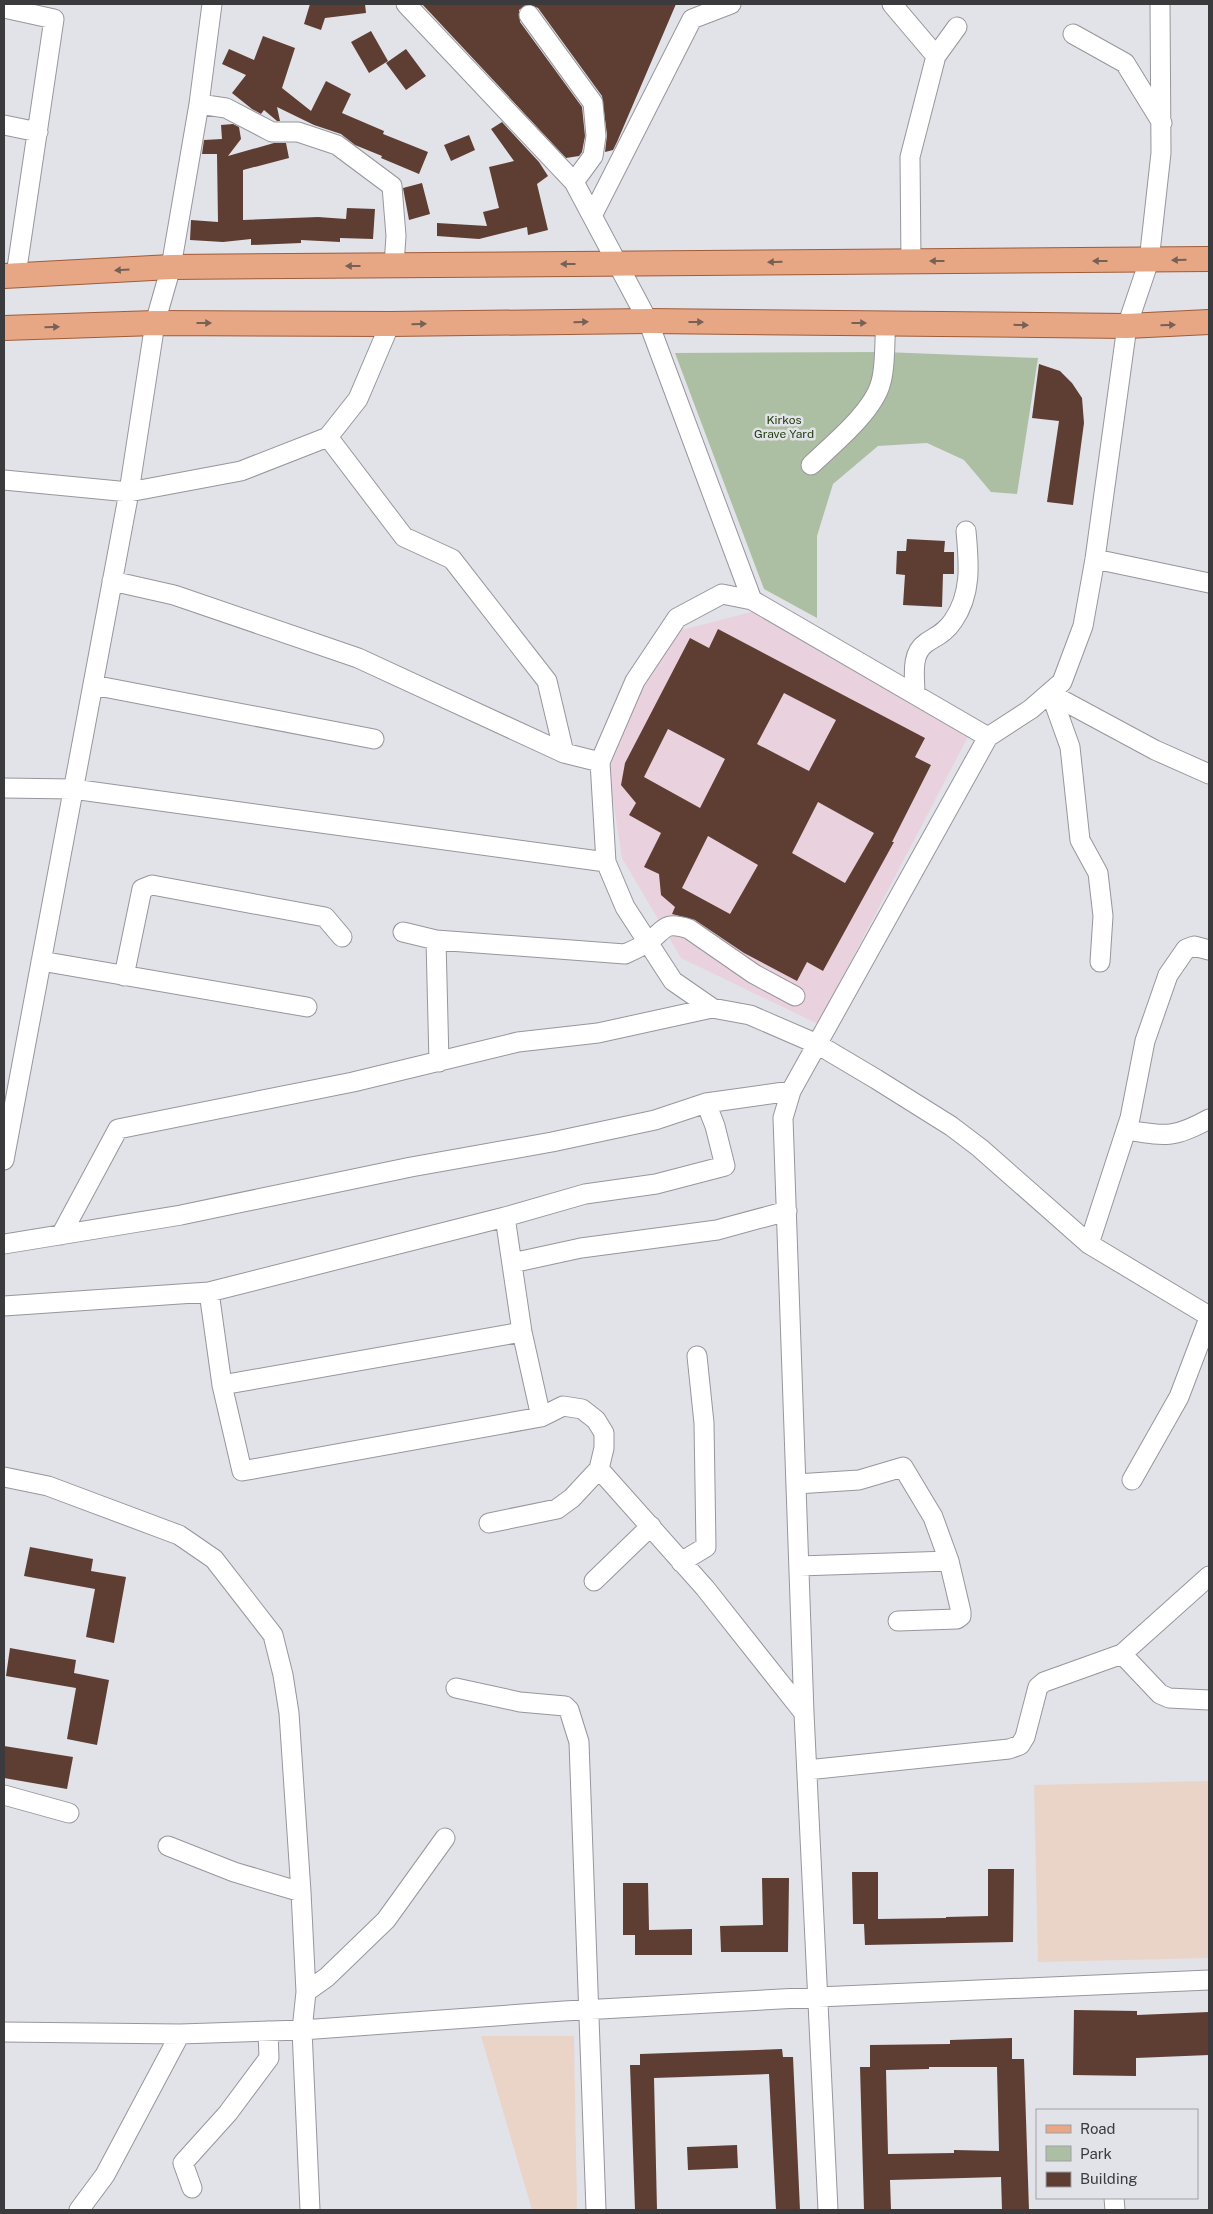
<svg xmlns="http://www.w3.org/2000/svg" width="1213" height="2214" viewBox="0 0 1213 2214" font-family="'Public Sans',sans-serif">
  <rect width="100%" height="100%" fill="#e2e2e9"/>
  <path fill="#e9d2de" d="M759,610l211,123 -152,291 -137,-66 -59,-100 -16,-101 68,-125z"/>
  <path fill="#ead4c8" d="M1209,1781v177l-171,4 -4,-177z
    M481,2036h93l3,174h-45z"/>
  <path fill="#adbfa2" d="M884,352l154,6 -21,136 -26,-2 -27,-32 -37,-17 -49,3 -45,38 -16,52v82l-53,-29 -89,-236z"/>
  <path fill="#5e3e32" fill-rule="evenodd" d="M310,4h55l1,9 -41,5 -4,12 -17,-6z
    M422,4h254l-59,138 -4,8 -8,2 2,-17 -5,-39 -64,-88 -11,-4 -8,6 1,12 62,85 3,29 -3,16 -3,4 -13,2z
    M371,31l17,30 -19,12 -18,-31z
    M263,36l32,12 -13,40 29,23 15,-30 25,13 -9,19 42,18 -1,3 45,18 -9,22 -38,-16 1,-2 -27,-11 -14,-11 -27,-9 -37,-18 3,14h-3l-13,-11 -3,4 -9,-5 -20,-16 14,-18 -24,-11 7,-15 25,11z
    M406,49l20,27 -20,14 -20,-27z
    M502,122l37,40 9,14 -11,8 11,46 -20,5 -1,-8 -48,12 -42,-3v-13l50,3 -4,-14 16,-4 -10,-41 25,-6 -23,-32z
    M233,124l6,3 2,12 -13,17 46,-13h12l3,15 -46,12v50l75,-3 28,2 1,-11 28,1 -2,30 -33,-1v4l-39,-2v3l-50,2v-6l-28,3 -33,-2 1,-20 27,2 -1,-68h-15l2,-14 18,-1 -1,-14z
    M469,135l6,15 -24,11 -7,-16z
    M422,183l8,31 -21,6 -6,-32z
    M1039,364l21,7 12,12 10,15 2,25 -11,82 -26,-3 12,-81 -27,-3z
    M907,539l38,2 -1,11h10v22h-11l-1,33 -39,-2 2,-30 -9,-1 1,-23h9z
    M718,629l207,109 -10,19 16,8 -39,77h2l-71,129 -16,-9 -10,19 -53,-28 -49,-33 -23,-6 3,-7 -14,-12 -2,-21 -15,-7 17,-34 -32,-18 7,-12 -15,-18 4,-22 65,-125 19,10zM784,693l52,27 -27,51 -52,-27zM668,729l57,30 -25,49 -56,-31zM818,802l56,31 -29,50 -53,-30zM708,836l50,29 -28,49 -48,-26z
    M30,1547l63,12 -2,12 35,6 -12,66 -28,-6 9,-48 -71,-13z
    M10,1648l66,12 -2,13 35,7 -12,65 -30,-6 9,-51 -70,-12z
    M4,1746l69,11 -6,32 -63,-11z
    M988,1869h26l-1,73 -148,3 -1,-21h-11l-1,-52h26v47l68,-1v-1l42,-1z
    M762,1878h27l-1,74h-67l-1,-26 43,-1z
    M623,1883h25l1,47 43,-1v26h-57v-20h-12z
    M1074,2010l63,1v4l72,-3v43l-73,3v18l-63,-1z
    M1012,2038v21h12l5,151h-27l-1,-33 -111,3 1,30h-27l-4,-143h10v-22l80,-1v-4zM929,2067h68l2,84 -45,-1v3l-66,1 -2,-84 43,-1z
    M782,2049l1,8h10l7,153h-24l-7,-136 -115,4 3,132h-22l-5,-145h10v-11z
    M737,2145l1,23 -50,2 -1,-23z"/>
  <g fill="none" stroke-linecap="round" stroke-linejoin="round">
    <defs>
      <path id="minor" d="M406,4l168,178 74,139 104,279 236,137
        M892,4l44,52
        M4,8l50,11 -38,256
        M529,15l64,88 3,33 -3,20 -19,26
        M1073,34l52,29 37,60
        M199,104l27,4 46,24h26l39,13 55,41 4,50 -2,29
        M4,125l34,7
        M592,216l100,-197 39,-15
        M911,261l-1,-104 26,-101 21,-29
        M328,437l30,-38 32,-75
        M811,465c22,-21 63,-54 70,-83 5,-18 3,-40 5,-59
        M4,480l125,12 112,-21 87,-34 76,100 48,22 95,122 17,72 36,9
        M1095,559l114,24
        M112,581l62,14 184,63 206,95
        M752,600l-30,-6 -45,24 -42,63 -35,81 6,100 19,45 48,74 39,27 38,7 67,29 59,35 75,47 29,22 109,96 120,72
        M93,685l281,54
        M915,694c0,-16 -5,-40 11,-51 10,-7 19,-10 27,-22 19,-27 16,-58 13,-90
        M1051,694l19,53 10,93 18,33 5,43 -3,46
        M1051,694l104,56 54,24
        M4,788l69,1 533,73
        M403,932l33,8 189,14c7,-3 15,-7 22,-11 18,-12 15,-23 42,-14l65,45 41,22
        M436,940l3,122
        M41,961l266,46
        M124,976l18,-87 10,-4 173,32 17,20
        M1126,1130c39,6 47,9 83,-11
        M4,1160l125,-668 26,-169 16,-56 28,-163 13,-100
        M505,1217l80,-23 71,-10 69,-18 -10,-40 -9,-23 85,-12
        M61,1235l57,-106 235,-47 165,-40 80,-9 114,-25
        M4,1244l177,-29 230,-48 141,-25 103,-22 51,-17
        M1089,1244l41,-126 15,-77 23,-66 18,-26 8,-3 15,4
        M512,1263l69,-15 136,-18 70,-19
        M209,1292l13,93 20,86 299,-54 22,-11 19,3 14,11 8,13v15l-5,21 -27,29 -15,11 -68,14
        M4,1306l205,-14 296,-75 17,115 19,85
        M222,1385l300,-53
        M599,1469l106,119 99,125
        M4,1477l44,9 131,49 35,24 59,76 10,40 6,38 12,179 5,100 -4,38 8,180
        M1132,1480l47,-83 30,-79
        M796,1484l63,-4 44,-13 30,50 16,44 12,51v4l-4,3 -59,2
        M681,1562l25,-15 -2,-124 -7,-67
        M799,1566l150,-5
        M594,1581l57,-55
        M1122,1654l87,-78
        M456,1688l64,14 45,4 4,4 10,32 17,468
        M807,1770l202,-21 11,-4 5,-8 13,-50 6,-5 78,-28 38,40 9,4 40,2
        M4,1795l65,18
        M168,1846l66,26 67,20
        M306,1992l21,-15 59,-57 59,-82
        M4,2032l176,2 122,-4 262,-19 254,-14 391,-17
        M192,2188l-9,-25 45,-50 41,-55 -1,-27
        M1114,2198l1,12
        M79,2210l26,-35 75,-141
        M828,2210l-24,-497 -21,-595 8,-27 197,-354 43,-28 31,-27 21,-56 12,-67 32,-233 22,-65 12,-108 -1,-149"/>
      <path id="major" d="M4,276l167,-9 1038,-8
        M4,328l151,-5 235,1 258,-3 479,5 82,-4"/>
    </defs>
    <use href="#minor" stroke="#96969c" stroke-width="21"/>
    <use href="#major" stroke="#a05b38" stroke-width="26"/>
    <use href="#minor" stroke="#fff" stroke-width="19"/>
    <use href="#major" stroke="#e7a785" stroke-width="24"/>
  </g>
  <defs><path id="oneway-solid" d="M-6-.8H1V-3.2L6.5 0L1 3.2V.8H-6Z" transform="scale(1.25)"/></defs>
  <g fill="#776157">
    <use href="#oneway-solid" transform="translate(1179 260) rotate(178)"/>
    <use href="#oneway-solid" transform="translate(937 261) rotate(180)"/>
    <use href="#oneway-solid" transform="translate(1100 261) rotate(180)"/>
    <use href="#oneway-solid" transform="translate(775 262) rotate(179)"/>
    <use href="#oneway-solid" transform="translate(568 264) rotate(180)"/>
    <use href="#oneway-solid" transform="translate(353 266) rotate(180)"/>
    <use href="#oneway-solid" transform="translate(122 270) rotate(177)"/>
    <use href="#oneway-solid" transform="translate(581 322) rotate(-1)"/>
    <use href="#oneway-solid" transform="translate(696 322)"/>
    <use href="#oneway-solid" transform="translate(204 323)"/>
    <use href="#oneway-solid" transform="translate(859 323)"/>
    <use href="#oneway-solid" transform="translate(419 324) rotate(-1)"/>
    <use href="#oneway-solid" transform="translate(1021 325) rotate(1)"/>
    <use href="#oneway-solid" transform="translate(1168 325) rotate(-2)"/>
    <use href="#oneway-solid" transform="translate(52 327) rotate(-2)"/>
  </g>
  <g text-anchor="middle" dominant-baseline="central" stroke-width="5" stroke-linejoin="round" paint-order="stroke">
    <g font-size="12" fill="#223c0c" stroke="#e2e2e9">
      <text x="784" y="420">Kirkos<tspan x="784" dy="14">Grave Yard</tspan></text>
    </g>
  </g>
  <rect width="1213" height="2214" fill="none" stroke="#3b3b3e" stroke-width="10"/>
  <rect x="1036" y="2109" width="162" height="90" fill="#e2e2e9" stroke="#9f9fa5"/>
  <rect x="1046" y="2125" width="25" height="8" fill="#e7a785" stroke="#9f9fa5"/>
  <text x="1080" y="2134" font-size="15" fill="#3b3b3e">Road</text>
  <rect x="1046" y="2146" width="25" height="15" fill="#adbfa2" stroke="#9f9fa5"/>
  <text x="1080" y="2159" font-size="15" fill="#3b3b3e">Park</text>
  <rect x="1046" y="2172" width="25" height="15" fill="#5e3e32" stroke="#9f9fa5"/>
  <text x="1080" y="2184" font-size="15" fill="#3b3b3e">Building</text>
</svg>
